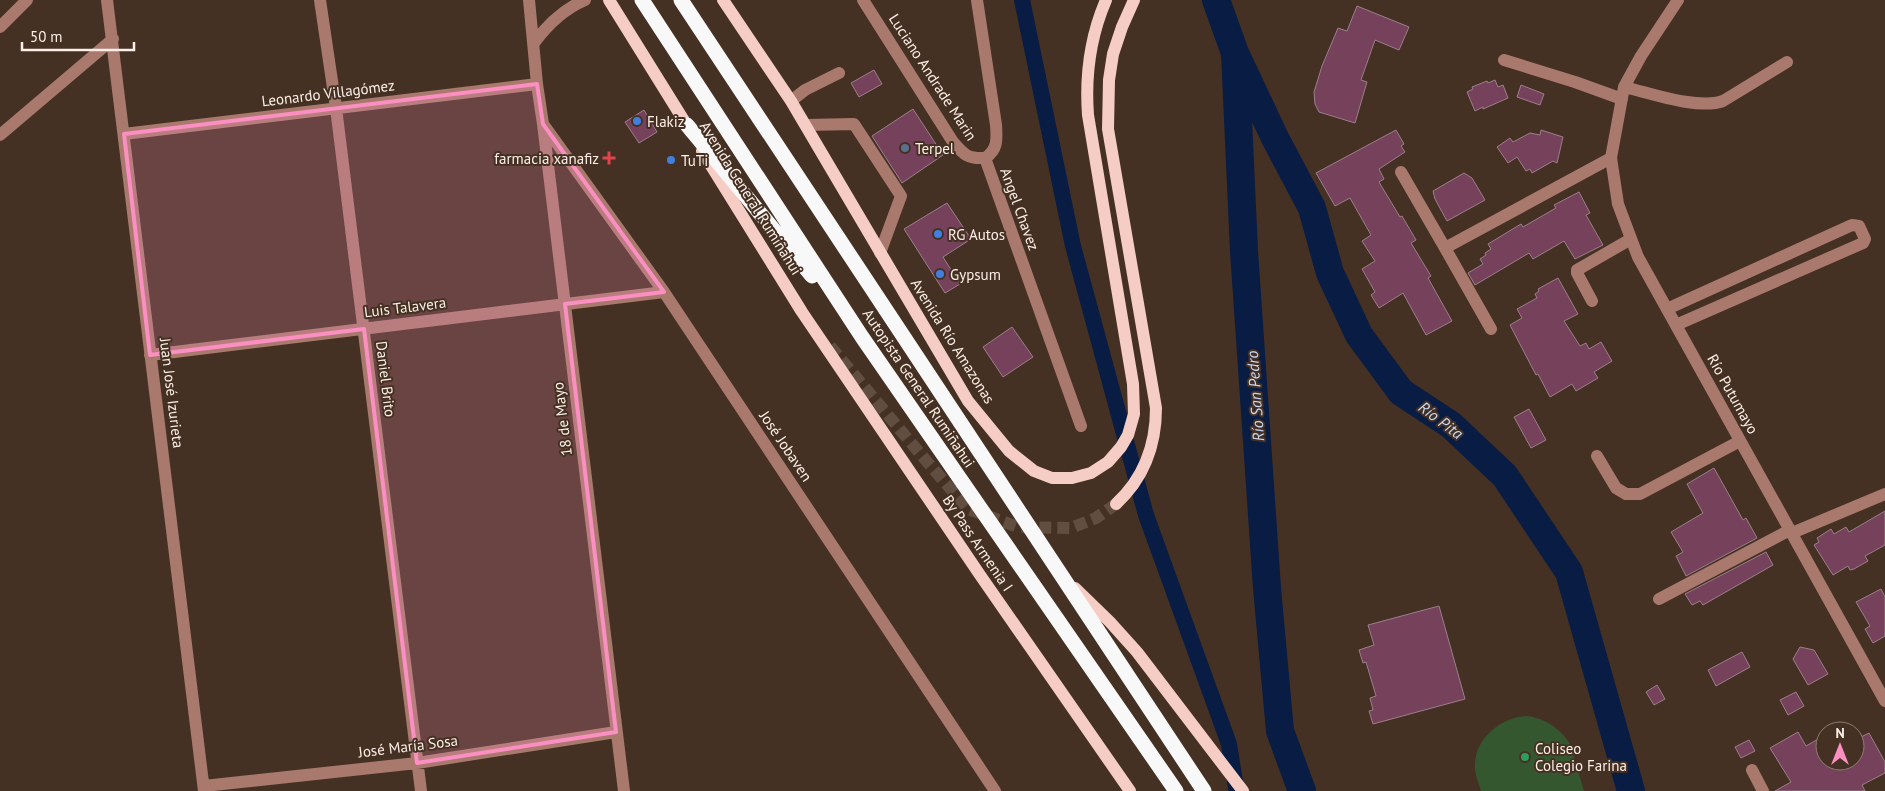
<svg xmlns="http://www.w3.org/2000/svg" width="1885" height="791" viewBox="0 0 1885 791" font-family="'PT Sans',sans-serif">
  <rect width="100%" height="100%" fill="#453123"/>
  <path fill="#35572f" d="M1526,716c19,2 34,12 44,28l14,47h-103c-2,-8 -7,-18 -6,-27 1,-27 26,-46 51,-48z"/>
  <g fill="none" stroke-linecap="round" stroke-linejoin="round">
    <path stroke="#081c44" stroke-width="16" d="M1022,0l51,246 73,269 83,229 7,44"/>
    <path stroke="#081c44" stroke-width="28" d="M1216,0l19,53 9,198 23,337 13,143 22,60
      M1235,53l40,85 37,70 18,65 29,62 42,57 50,33 54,51 64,96 62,219"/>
  </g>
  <path fill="#76415a" stroke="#9b7f8b" d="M1357,6l52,21 -10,23 -24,-10 -14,40 6,2 -12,41 -36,-11 -4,-8 -1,-12 8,-26 16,-38 9,3z
    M874,70l8,14 -23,13 -8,-14z
    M1495,80l3,7 5,-2 5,13 -25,11v-2l-8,4 -8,-19 6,-3 -1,-2 15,-6 1,2z
    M1521,85l23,9 -4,11 -23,-8z
    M913,109l30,46 -41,28 -30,-47z
    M644,110l13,22 -18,11 -14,-21z
    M1396,130l8,14 -3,2 4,6 -26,17 5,10 -5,3 21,35 2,-1 14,24 -5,3 20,33 -3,2 24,43 -26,14 -23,-42 -24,15 -8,-13 4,-3 -13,-23 13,-8 -13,-20 9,-6 -21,-37 -15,8 -19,-33z
    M1541,130l22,7 -6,26 -4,-2 -21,12 -2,-4 -4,2 -9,-14 -9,6 -11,-16 13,-9 3,4 17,-9 10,2z
    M1464,173l8,5 13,22 -38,21 -12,-22 -2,-8z
    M1579,192l11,21 -4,2 17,30 -28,14 -11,-18 -31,18 -4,-6 -54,32 -7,-12 15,-9 -3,-5 6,-4 -1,-2 6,-4 -3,-5 33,-20 2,3 33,-19 -2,-3z
    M947,203l24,36 -28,18 17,27 -15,9 -41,-64z
    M1558,278l20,36 -14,7 16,25 6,-3 3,6 12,-7 11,19 -18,11 4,6 -22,13 -4,-7 -22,13 -12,-23 -2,1 -26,-50 12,-7 -5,-9 20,-11 -2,-4 4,-3 -1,-2z
    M1012,327l21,30 -30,20 -20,-30z
    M1529,409l17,31 -15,8 -17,-31z
    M1714,468l29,52 3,-2 11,20 -71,38 -10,-20 7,-4 -12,-20 32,-19 -16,-29z
    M1885,511v34l-20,11 3,5 -14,8 -4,1 -2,-4 -15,9 -19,-30 5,-3 -2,-4 14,-9 3,5 12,-7 3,5z
    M1766,552l7,13 -70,40 -3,-4 -8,4 -7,-11z
    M1881,589l4,8v39l-12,7 -8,-14 5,-3 -14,-24z
    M1439,606l26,93 -92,25 -4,-13 4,-1 -3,-12 6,-2 -10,-34 -3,1 -4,-13 15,-5 -6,-20z
    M1800,647l14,3 14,24 -20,11 -15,-26z
    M1742,652l8,15 -34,19 -8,-16z
    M1657,685l8,14 -11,6 -8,-13z
    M1796,692l8,14 -16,9 -8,-15z
    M1798,732l8,14 14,-8 5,8v15h30v-21l14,-7 16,29v11l-23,12 3,6h-90l16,-9 -21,-34z
    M1749,740l6,11 -14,7 -6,-11z"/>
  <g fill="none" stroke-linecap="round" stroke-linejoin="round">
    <path stroke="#614e40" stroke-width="12" stroke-dasharray="12 6" stroke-linecap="butt" d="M830,346l93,111 45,52 50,18 53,1 25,-10 20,-14"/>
    <path stroke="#aa796e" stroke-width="12" d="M107,0l97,791
      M320,0l16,108 85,683
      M529,0l8,84 6,40 81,667
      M863,0l90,142c11,13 15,17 32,16
      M977,0l19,125c1,14 2,25 -11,33
      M1678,0l-37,56 -17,31 -13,71 7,46 20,53 247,444
      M0,27l27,-27
      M534,43c14,-19 30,-34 51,-43
      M1504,60l71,22 47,17
      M1624,87c26,6 74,23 99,14l64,-39
      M791,101l14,-11 34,-17
      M543,124l121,168 331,499
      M806,125l48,-1 47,72 -21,57
      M124,134l413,-50
      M0,135l113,-96
      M985,158l96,268
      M1401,172l44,76
      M1592,301l-15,-28v-3l54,-31
      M1667,309l185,-84 7,1 6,13 -2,4 -187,82
      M1491,329l-46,-81 166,-90
      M150,355l514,-63
      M1597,456l19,32 10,6h14l100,-53
      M1792,533l93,-39
      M1659,599l131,-69
      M1752,770l11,21
      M204,786l213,-23 199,-31"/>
    <path stroke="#f6cdc4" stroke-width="12" d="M609,0l82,132
      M723,0l68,101 177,300 41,50 25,20 18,7h20l19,-5 17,-11 13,-15 7,-12 6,-21 -1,-30 -45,-269c-3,-41 2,-78 18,-115
      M702,151l100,161 178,263 150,216
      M1116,504c28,-26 40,-58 40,-96l-48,-279 1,-49 4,-26 9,-27 12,-27
      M1075,588l35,34 27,30 106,139"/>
    <path stroke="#f8f8f8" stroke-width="15" d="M642,0l220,337 314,454
      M681,0l523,791
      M687,125l125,151"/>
  </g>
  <path fill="#fc8fc1" fill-opacity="0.2" stroke="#fc8fc1" stroke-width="4" stroke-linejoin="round" d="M537,84l6,40 121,168 -99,12 51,428 -199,31 -53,-434 -214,26 -26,-221z"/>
  <g fill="#3f7fe0" stroke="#453123" stroke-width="2">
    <circle cx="637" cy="121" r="5"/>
    <circle cx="671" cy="160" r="5"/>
    <circle cx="938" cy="234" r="5"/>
    <circle cx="940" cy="274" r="5"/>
  </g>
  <circle fill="#5c6f8a" stroke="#453123" stroke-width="2" cx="905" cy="148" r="5"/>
  <path fill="#e0444e" stroke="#453123" stroke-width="2" d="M606.5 150.5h5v5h5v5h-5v5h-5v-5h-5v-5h5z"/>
  <circle fill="#2e9e5b" stroke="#453123" stroke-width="2" cx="1525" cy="757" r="5"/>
  <g text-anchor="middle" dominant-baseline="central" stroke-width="4" stroke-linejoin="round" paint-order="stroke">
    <g font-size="15" fill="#fdefe7" stroke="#453123">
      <text transform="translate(933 77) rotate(57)">Luciano Andrade Marin</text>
      <text transform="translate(328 93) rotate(-7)">Leonardo Villagómez</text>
      <text transform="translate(751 198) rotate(58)">Avenida General Rumiñahui</text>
      <text transform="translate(1020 209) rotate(70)">Angel Chavez</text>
      <text transform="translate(405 307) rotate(-7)">Luis Talavera</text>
      <text transform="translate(953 341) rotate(58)">Avenida Río Amazonas</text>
      <text transform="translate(386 379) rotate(83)">Daniel Brito</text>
      <text transform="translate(919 388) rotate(56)">Autopista General Rumiñahui</text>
      <text transform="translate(172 393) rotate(83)">Juan José Izurieta</text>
      <text transform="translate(1733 394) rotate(61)">Río Putumayo</text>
      <text transform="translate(562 419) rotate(-97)">18 de Mayo</text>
      <text transform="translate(786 446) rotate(56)">José Jobaven</text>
      <text transform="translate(978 543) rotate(56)">By Pass Armenia I</text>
      <text transform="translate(408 746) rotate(-7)">José María Sosa</text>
    </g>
    <g font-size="15" fill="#fdefe7" stroke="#453123" text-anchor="start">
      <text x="647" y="121">Flakiz</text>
      <text x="915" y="148">Terpel</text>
      <text x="599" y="158" text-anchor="end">farmacia xanafiz</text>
      <text x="681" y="160">TuTi</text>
      <text x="948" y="234">RG Autos</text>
      <text x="950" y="274">Gypsum</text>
      <text x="1535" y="748">Coliseo<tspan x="1535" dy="17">Colegio Farina</tspan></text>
    </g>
    <g font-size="16" font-style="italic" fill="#c7d8f5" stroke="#453123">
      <text transform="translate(1255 396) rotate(-94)">Río San Pedro</text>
      <text transform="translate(1441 420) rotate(37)">Río Pita</text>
    </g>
  </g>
  <g transform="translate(1840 746)"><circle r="24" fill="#453123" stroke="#8f7d71"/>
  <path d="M0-4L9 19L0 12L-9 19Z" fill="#fc8fc1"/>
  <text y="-8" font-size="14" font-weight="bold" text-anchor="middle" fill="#fdefe7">N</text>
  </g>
  <path d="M22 42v8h112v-8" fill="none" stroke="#fdefe7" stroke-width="2.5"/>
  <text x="30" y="42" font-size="15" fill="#fdefe7" stroke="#453123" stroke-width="4" paint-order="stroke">50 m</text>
</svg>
